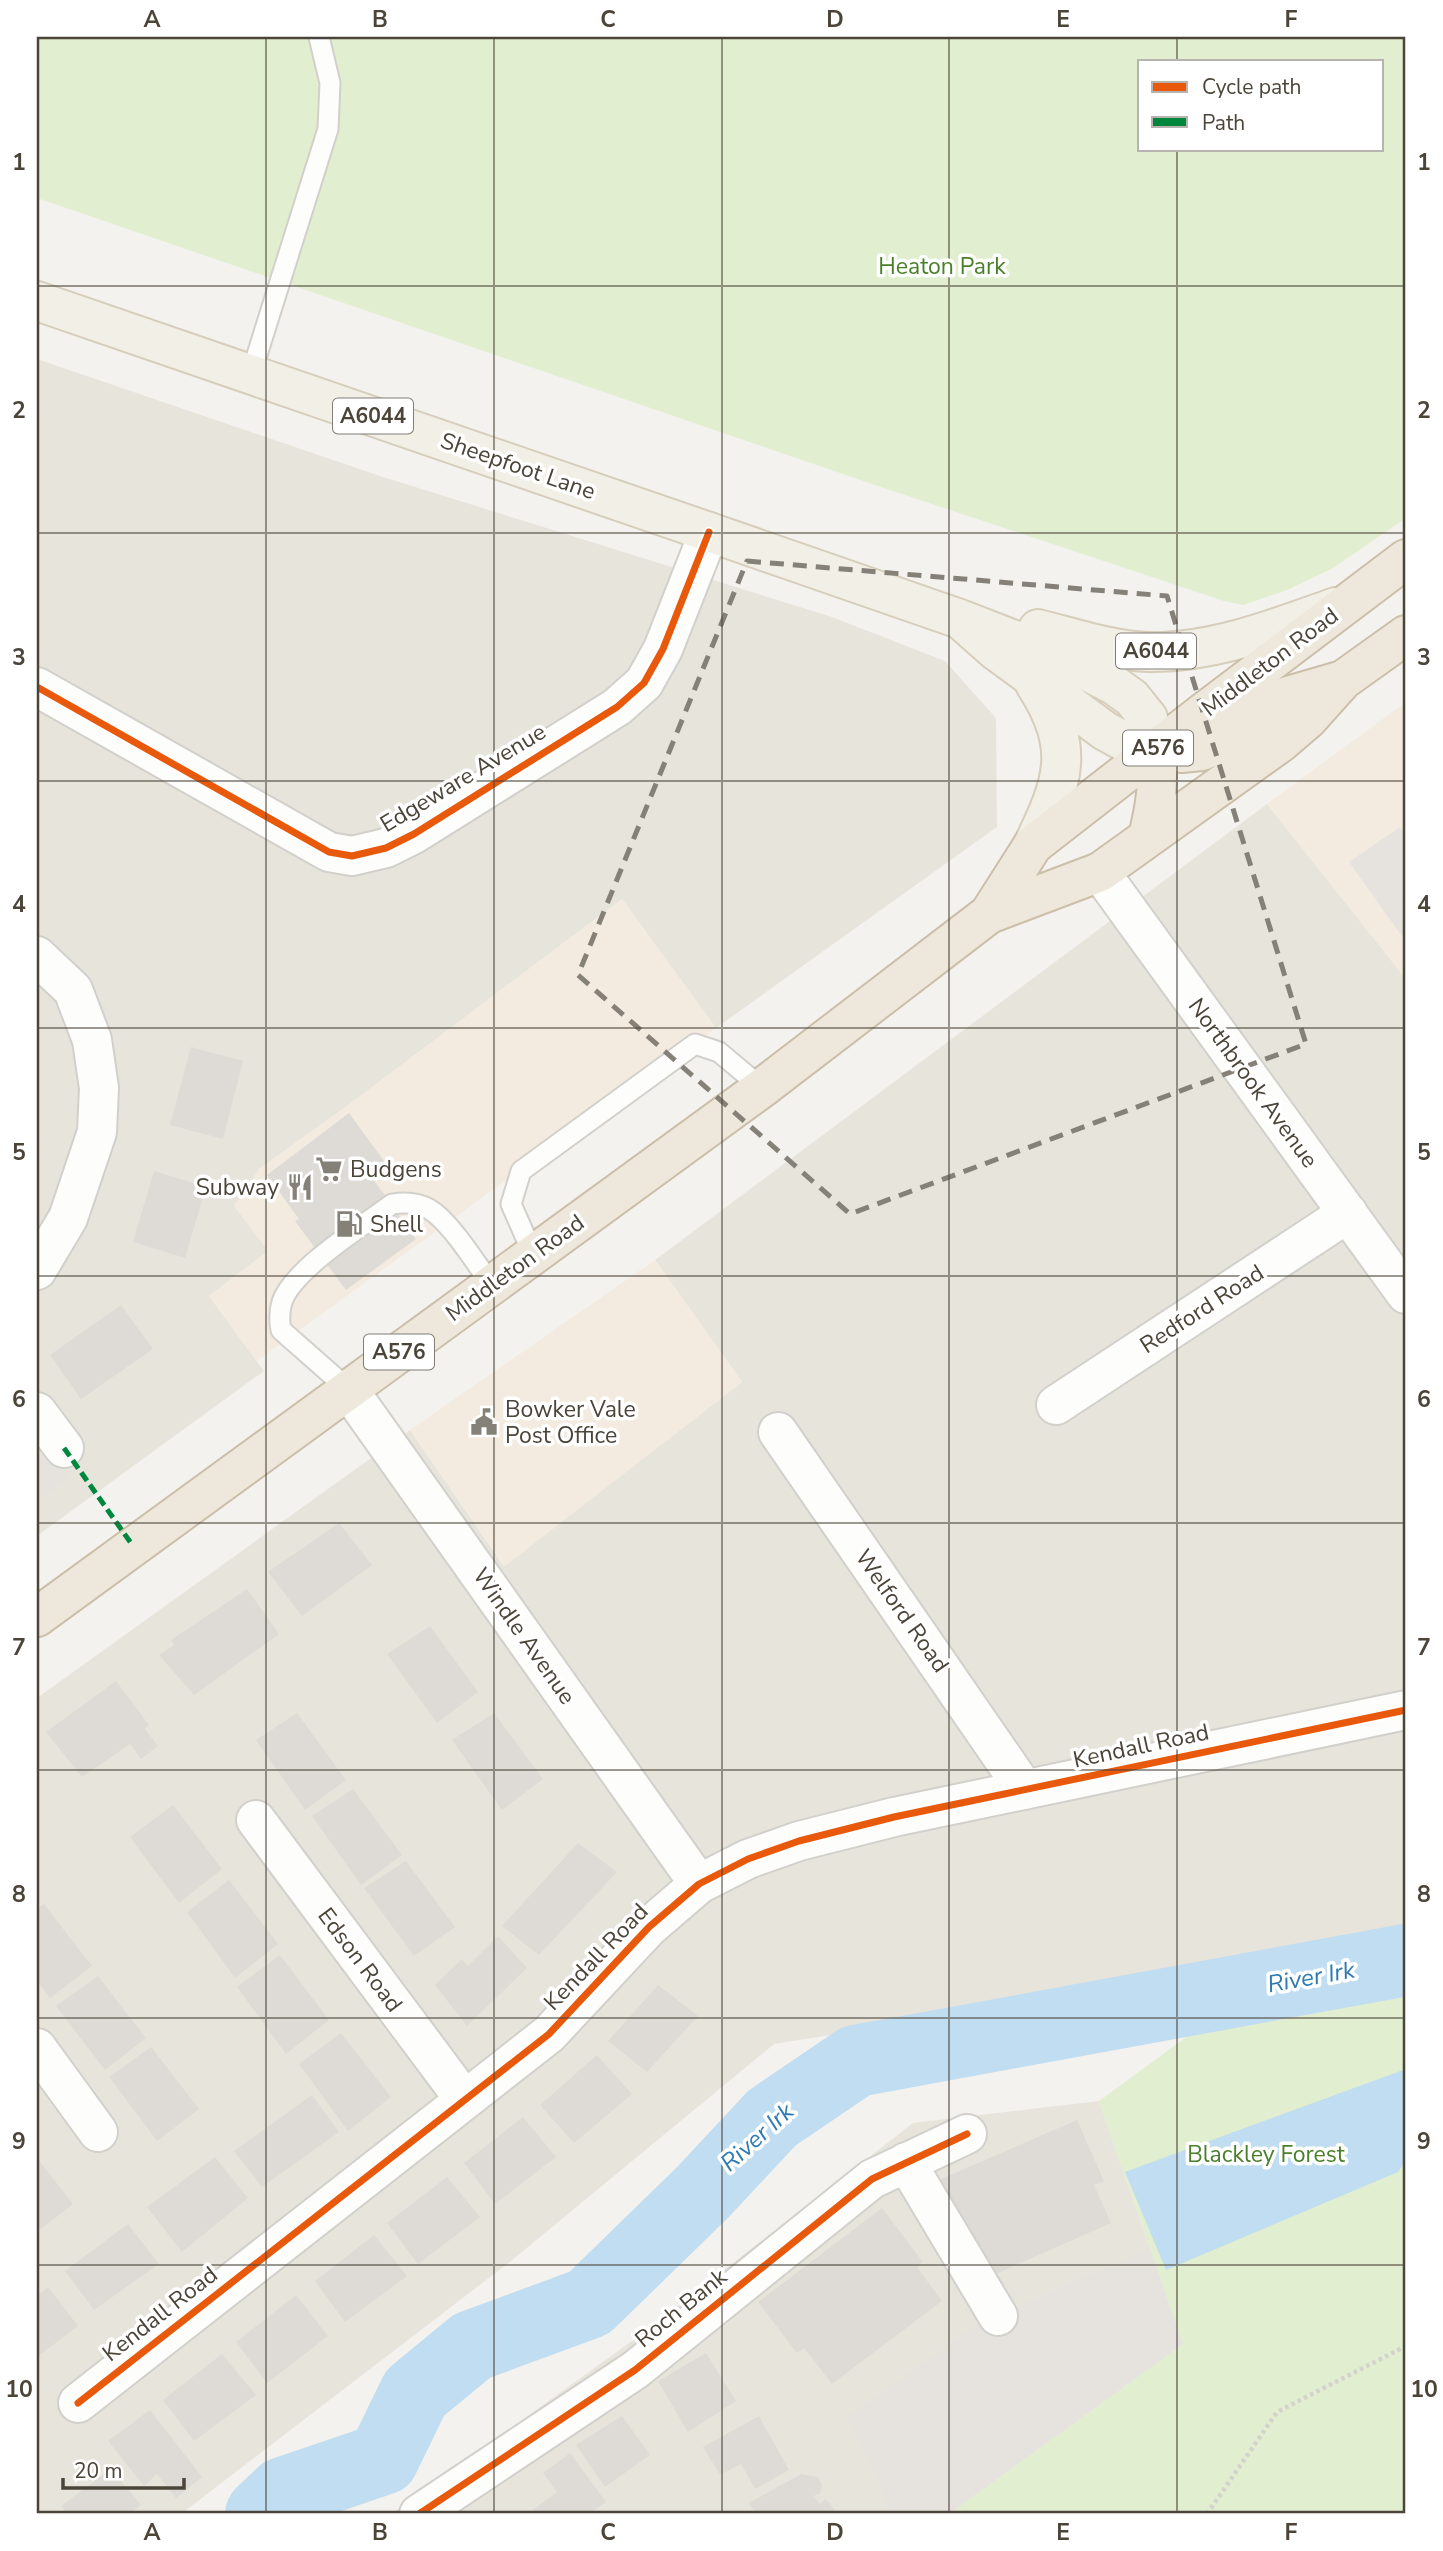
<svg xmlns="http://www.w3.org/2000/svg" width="1443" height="2551" viewBox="0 0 1443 2551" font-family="'Nunito Sans',sans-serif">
  <rect width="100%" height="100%" fill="#f4f2ee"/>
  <path fill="#e7e4dc" d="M37,359l343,117 452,141 113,44 51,57 1,109 -281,201 -94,-129 -275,207 -88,63 9,82 -59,45 55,75 -227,165z
    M1267,804l139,175v957l-299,55 -333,53 -263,217 -330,253h-144v-816l373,-268 94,136 238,-184 -87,-122z
    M1099,2101l84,243 -234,170h-558l252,-181 270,-210z"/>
  <path fill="#f3ebdf" d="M1406,702v277l-139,-175z
    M622,899l94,129 -459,333 -48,-65 59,-45 -34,-45 25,-37 88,-63z
    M655,1260l87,122 -237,184 -95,-136z"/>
  <path fill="#e1eecf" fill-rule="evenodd" d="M37,37h1369v481l-73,50 -46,22 -44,15 -19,-4 -343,-114 -844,-289zM1140,61h242v88h-242z
    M1406,1980v534h-457l234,-170 -84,-243 108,-79z"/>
  <path fill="#e6e3df" d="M1400,827l6,8v107l-57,-80z
    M37,1434l32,44 -32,24z
    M1150,2248l33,96 -234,170h-56l-46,-97 128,-91z"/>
  <path fill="#c0ddf1" d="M1406,2069v91l-8,12 -232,98 -41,-98z"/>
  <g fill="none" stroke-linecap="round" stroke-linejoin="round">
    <path stroke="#c0ddf1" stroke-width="72" d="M261,2514l22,-21 100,-34 32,-66 57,-47 117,-43 114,-111 69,-74 84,-57 550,-101"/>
  </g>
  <path fill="#dedbd6" d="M191,1047l52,14 -20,78 -53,-14z
    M349,1113l35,48 -15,12 47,66 -70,51 -51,-69 4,-2 -32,-44z
    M154,1171l52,16 -21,71 -52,-16z
    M121,1305l32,44 -72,50 -31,-44z
    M339,1523l33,42 -70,51 -34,-44z
    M247,1589l32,45 -85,61 -35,-40 15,-10 -3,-5z
    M430,1626l48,66 -41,31 -50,-69z
    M116,1681l33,44 -4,4 13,17 -17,13 -11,-15 -48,33 -36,-45z
    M297,1713l49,67 -41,30 -49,-70z
    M494,1713l49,66 -41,31 -50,-70z
    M353,1789l49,66 -41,30 -49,-69z
    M173,1805l49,64 -43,34 -49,-66z
    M578,1843l39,29 -78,83 -37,-29z
    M406,1861l49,66 -41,29 -50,-68z
    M229,1880l49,64 -43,34 -48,-66z
    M44,1904l48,62 -42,32 -13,-17v-72z
    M498,1936l29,32 -60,58 -32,-41 27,-26 6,7z
    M280,1955l49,65 -43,34 -49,-67z
    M98,1976l48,62 -41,32 -49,-64z
    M658,1985l40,31 -51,56 -39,-31z
    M341,2033l50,64 -43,34 -49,-67z
    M151,2047l48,62 -42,32 -48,-64z
    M597,2055l35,39 -58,49 -34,-38z
    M312,2095l27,37 -77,55 -28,-36z
    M523,2117l33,40 -61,47 -31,-41z
    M1077,2120l27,61 -10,4 17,38 -122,54 -50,-97z
    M215,2157l33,41 -66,54 -35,-45z
    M37,2158l36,46 -36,28z
    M447,2177l33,40 -62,47 -31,-41z
    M882,2208l41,54 -6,5 25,34 -110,83 -28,-36 -7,5 -39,-51z
    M128,2224l31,40 -65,46 -29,-39z
    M374,2235l33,41 -62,46 -30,-41z
    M48,2287l30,39 -41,31v-61z
    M296,2295l32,41 -61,47 -31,-41z
    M706,2353l30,48 -48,31 -30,-51z
    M222,2354l34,41 -62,46 -31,-41z
    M150,2410l52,67 -26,21 -19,-24 -13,12 -36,-45z
    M622,2416l28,39 -45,32 -29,-42z
    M759,2416l30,54 -34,19 -14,-25 -21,11 -17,-28z
    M570,2453l36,49 -17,12h-53l-3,-4 24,-18 -14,-19z
    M111,2469l30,36 -12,9h-61l-7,-8z
    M801,2474l17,3 4,8 -2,8 -6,3 6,8 5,-5 5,4 7,11h-81l-7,-11z"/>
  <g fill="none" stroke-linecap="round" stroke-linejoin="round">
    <defs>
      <path id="lane" d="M251,374l77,-245 2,-46 -11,-46
        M533,1254l-22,-50 10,-33 174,-127 24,8 43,36
        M348,1389l-67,-59c-2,-10 -2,-18 1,-28 11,-33 81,-76 110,-98 12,-2 25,-2 37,5 21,12 47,55 63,76"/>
      <path id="street" d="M37,687l292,165 23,4 34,-8 28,-14 203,-127 27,-24 19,-34 46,-117
        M1100,872l306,422
        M37,956l36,34 19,50 7,48 -2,44 -29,86 -31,52
        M348,1389l351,495
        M1056,1405l292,-192
        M37,1412l27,36
        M778,1432l247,358
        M256,1820l208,279
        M37,2048l61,84
        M906,2162l92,154
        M78,2403l471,-369 100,-107 50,-43 49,-25 51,-18 95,-24 512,-107
        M419,2514l216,-144 237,-191 95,-45"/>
      <path id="primary" d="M37,301l672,231 251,87 103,40 51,26 18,13 16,20 7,32 -26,-6 -24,-13 -110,-81 -35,-31
        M1038,629c36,9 74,22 111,23 64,1 128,-24 187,-45
        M1033,845c31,-64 43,-97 2,-161"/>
      <path id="highway" d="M1148,837c7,-29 12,-57 7,-87l26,3 21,-2 22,-10 64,-45 55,-16
        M989,914l44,-69 171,-133 202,-153
        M37,1617l725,-529 227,-174 111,-42 180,-129 28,-24 35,-39 63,-45"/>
    </defs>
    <use href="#lane" stroke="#d2d0cb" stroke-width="23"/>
    <use href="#street" stroke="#d2d0cb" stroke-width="42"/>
    <use href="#primary" stroke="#d6cebb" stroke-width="42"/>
    <use href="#highway" stroke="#ccbfa9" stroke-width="42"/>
    <path stroke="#d3d2cc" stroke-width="4.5" stroke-dasharray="3.5 3.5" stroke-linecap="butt" d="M1207,2514l70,-102 129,-66"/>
    <use href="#lane" stroke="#fdfdfc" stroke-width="19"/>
    <use href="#street" stroke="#fdfdfc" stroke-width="38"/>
    <use href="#primary" stroke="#f2efe6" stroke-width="38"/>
    <use href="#highway" stroke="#ede8db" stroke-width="38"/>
    <path stroke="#00873e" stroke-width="5" stroke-dasharray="10 5" stroke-linecap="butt" d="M64,1448l69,98"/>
    <defs>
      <path id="cycleway" d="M37,687l292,165 23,4 34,-8 28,-14 203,-127 27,-24 19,-34 46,-117
        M78,2403l471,-369 100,-107 50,-43 49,-25 51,-18 95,-24 512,-107
        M419,2514l216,-144 237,-191 95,-45"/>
    </defs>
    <use href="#cycleway" stroke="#fff" stroke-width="11"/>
    <use href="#cycleway" stroke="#e8590c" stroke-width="7"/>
  </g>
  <path fill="none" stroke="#868178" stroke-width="5" stroke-dasharray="14 9" stroke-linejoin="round" d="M747,561l420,35 139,448 -456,170 -272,-239z"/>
  <path fill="none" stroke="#4b4439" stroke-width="2" stroke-opacity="0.55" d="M266,37v2477M494,37v2477M722,37v2477M949,37v2477M1177,37v24M1177,149v2365M37,286h1369M37,533h1369M37,781h1369M37,1028h1369M37,1276h1369M37,1523h1369M37,1770h1369M37,2018h1369M37,2265h1369"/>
  <defs>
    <symbol id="supermarket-bare" viewBox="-9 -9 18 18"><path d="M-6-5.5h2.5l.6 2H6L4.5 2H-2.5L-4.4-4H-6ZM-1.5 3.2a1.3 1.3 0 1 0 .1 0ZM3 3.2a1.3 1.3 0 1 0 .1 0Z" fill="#868178" stroke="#fff" stroke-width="2.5" paint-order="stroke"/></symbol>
    <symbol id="restaurant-bare" viewBox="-9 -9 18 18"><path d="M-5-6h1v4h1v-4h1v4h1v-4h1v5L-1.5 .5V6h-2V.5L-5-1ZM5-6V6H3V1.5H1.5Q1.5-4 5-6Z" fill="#868178" stroke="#fff" stroke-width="2.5" paint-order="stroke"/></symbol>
    <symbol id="fuel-bare" viewBox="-9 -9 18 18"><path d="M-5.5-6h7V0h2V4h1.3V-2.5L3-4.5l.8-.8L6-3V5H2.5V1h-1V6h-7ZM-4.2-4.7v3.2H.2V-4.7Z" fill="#868178" stroke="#fff" stroke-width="2.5" paint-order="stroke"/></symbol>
    <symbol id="civic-bare" viewBox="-9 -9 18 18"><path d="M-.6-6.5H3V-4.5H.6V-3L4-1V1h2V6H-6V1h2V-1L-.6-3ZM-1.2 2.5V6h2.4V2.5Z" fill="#868178" stroke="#fff" stroke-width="2.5" paint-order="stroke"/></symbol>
  </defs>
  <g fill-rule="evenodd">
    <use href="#supermarket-bare" x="310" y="1150" width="38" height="38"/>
    <use href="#restaurant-bare" x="281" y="1168" width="38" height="38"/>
    <use href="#fuel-bare" x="330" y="1205" width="38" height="38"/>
    <use href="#civic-bare" x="465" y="1403" width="38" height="38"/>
  </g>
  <g text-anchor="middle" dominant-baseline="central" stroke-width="7" stroke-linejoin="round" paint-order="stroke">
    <g fill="#fff" stroke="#817c74" stroke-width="2">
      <rect x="333" y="398.5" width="80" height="35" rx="5"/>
      <rect x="1116" y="633.5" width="80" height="35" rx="5"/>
      <rect x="1123" y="730.5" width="70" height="35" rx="5"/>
      <rect x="364" y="1334.5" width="70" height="35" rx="5"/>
    </g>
    <g font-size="21" font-weight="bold" fill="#4b4439">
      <text x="373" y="416">A6044</text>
      <text x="1156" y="651">A6044</text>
      <text x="1158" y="748">A576</text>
      <text x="399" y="1352">A576</text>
    </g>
    <g font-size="23" fill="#4a7f2a" stroke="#fff">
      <text x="942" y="266">Heaton Park</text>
      <text x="1266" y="2154">Blackley Forest</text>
    </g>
    <g font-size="23" fill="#4b4439" stroke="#fff">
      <text transform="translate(518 466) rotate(19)">Sheepfoot Lane</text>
      <text transform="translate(1270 662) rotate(-37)">Middleton Road</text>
      <text transform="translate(463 778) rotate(-31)">Edgeware Avenue</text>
      <text transform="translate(1253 1083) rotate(54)">Northbrook Avenue</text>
      <text transform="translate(515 1268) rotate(-36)">Middleton Road</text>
      <text transform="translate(1202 1309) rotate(-33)">Redford Road</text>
      <text transform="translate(902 1611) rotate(55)">Welford Road</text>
      <text transform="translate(524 1636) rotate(55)">Windle Avenue</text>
      <text transform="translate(1141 1746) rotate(-12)">Kendall Road</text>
      <text transform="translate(596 1957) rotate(-46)">Kendall Road</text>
      <text transform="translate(360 1960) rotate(53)">Edson Road</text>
      <text transform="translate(681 2308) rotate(-39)">Roch Bank</text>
      <text transform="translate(160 2314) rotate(-38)">Kendall Road</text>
    </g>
    <g font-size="23" fill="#4b4439" stroke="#fff" text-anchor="start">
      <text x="350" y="1169">Budgens</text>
      <text x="279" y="1187" text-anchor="end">Subway</text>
      <text x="370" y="1224">Shell</text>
      <text x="505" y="1409">Bowker Vale<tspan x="505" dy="26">Post Office</tspan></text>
    </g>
    <g font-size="24" font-style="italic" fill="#2e7ab2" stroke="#fff">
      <text transform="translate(1311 1977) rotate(-10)">River Irk</text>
      <text transform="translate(757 2137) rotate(-42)">River Irk</text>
    </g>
  </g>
  <rect width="1443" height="2551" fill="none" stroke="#ffffff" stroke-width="77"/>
  <rect x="1138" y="60" width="245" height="91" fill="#ffffff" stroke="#b7b4b0" stroke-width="2"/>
  <rect x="1152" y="82" width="35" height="10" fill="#e8590c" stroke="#b7b4b0" stroke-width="2"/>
  <text x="1202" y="94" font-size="21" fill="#4b4439">Cycle path</text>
  <rect x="1152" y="117" width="35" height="10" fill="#00873e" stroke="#b7b4b0" stroke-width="2"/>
  <text x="1202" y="130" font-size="21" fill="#4b4439">Path</text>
  <path d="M63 2478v10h121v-10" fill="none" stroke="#4b4439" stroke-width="3.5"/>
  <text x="74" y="2478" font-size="21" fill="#4b4439" stroke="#ffffff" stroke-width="5" paint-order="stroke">20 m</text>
  <rect x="38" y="38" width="1366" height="2474" fill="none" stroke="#4b4439" stroke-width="2.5"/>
  <g font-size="23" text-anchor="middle" font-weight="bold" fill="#4b4439">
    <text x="152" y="27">A</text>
    <text x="380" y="27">B</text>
    <text x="608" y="27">C</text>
    <text x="835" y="27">D</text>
    <text x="1063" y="27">E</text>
    <text x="1291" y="27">F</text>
    <text x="19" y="170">1</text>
    <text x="1424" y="170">1</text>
    <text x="19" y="418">2</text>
    <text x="1424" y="418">2</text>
    <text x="19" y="665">3</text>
    <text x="1424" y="665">3</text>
    <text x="19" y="912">4</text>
    <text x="1424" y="912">4</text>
    <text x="19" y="1160">5</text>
    <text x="1424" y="1160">5</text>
    <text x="19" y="1407">6</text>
    <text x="1424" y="1407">6</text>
    <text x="19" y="1655">7</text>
    <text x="1424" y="1655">7</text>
    <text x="19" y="1902">8</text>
    <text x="1424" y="1902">8</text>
    <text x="19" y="2149">9</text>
    <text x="1424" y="2149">9</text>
    <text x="19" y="2397">10</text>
    <text x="1424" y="2397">10</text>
    <text x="152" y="2540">A</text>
    <text x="380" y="2540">B</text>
    <text x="608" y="2540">C</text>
    <text x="835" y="2540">D</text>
    <text x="1063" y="2540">E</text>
    <text x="1291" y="2540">F</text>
  </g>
</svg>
